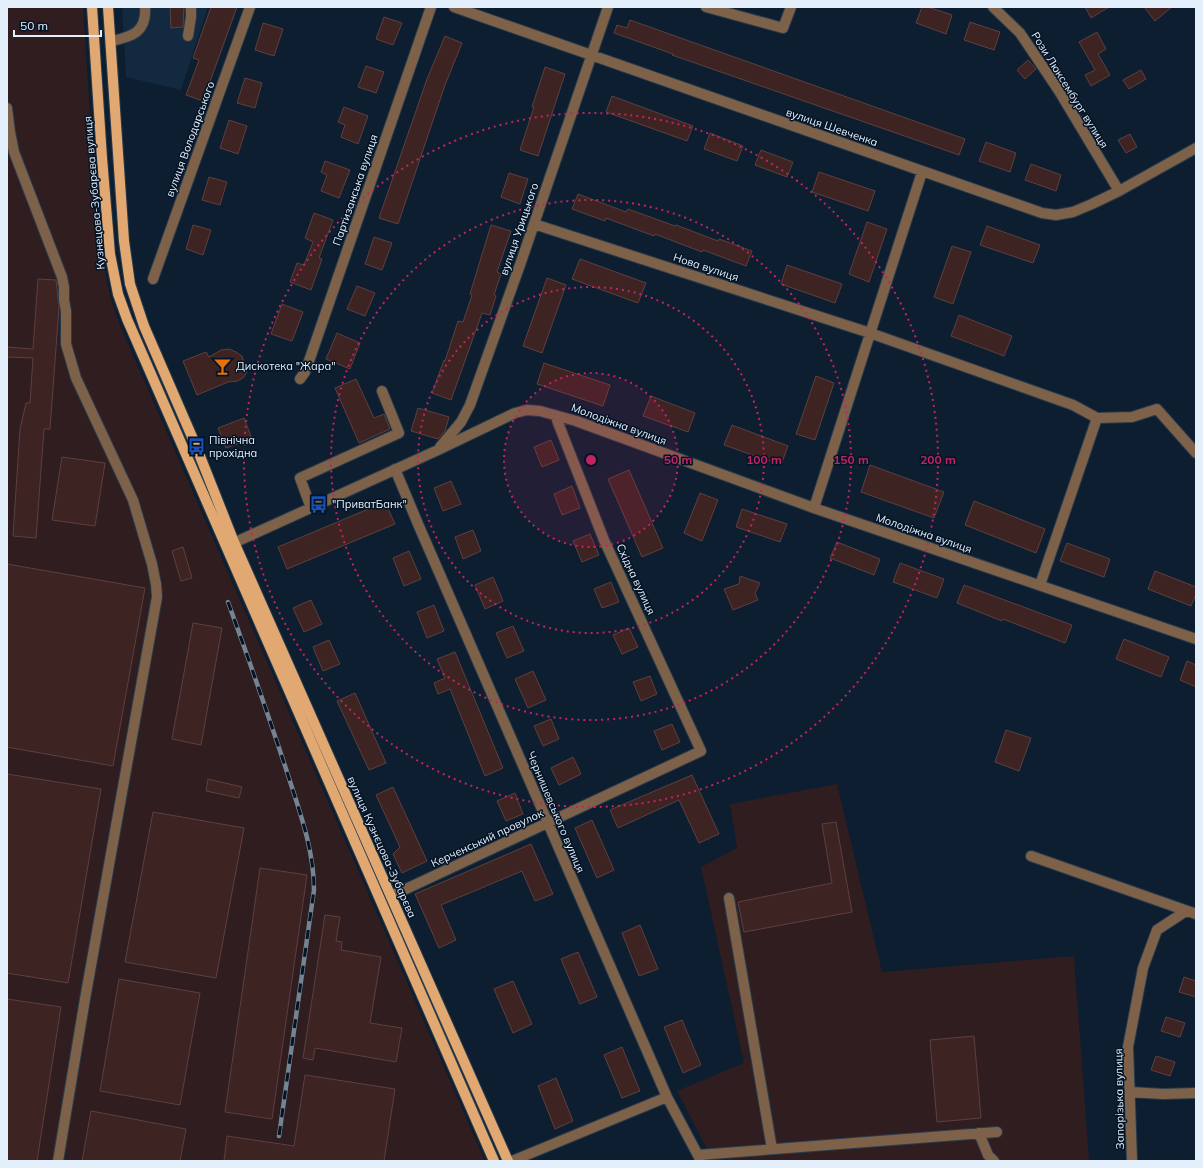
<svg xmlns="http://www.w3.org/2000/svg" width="1203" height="1168" viewBox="0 0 1203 1168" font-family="Mulish,sans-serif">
  <rect width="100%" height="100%" fill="#0c1e2f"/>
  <path fill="#12293f" d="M122,7h86l-27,83 -55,-13z"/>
  <path fill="#301d20" d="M7,7h76l10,152 9,96 8,42 9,26 366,838h-478z
    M837,784l45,188 192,-16 15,205h-376l-36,-70 67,-28 -43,-196 36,-19 -7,-44z"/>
  <path fill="#3e2323" stroke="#5d403f" d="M170,7h14l-1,20 -12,1z
    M211,7h26l-34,94 -17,-6 13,-35 -6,-2z
    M922,7h6l24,8 -6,19 -30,-11z
    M1085,7h24l-18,11z
    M1144,7h28l-17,14z
    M384,17l18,6 -9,22 -17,-6z
    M630,20l335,119 -6,16 -287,-100 1,-1 -59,-21 3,-8 10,3z
    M970,22l30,10 -6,18 -30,-10z
    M263,23l20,6 -9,27 -19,-6z
    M1097,32l9,17 -8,5 12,21 -19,11 -6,-11 10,-5 -16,-28z
    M445,36l17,7 -17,42 -47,139 -19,-6 48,-139z
    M1028,60l8,9 -11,10 -8,-9z
    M366,66l18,6 -8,21 -18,-6z
    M545,67l20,7 -27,82 -18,-6 14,-43h-2z
    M1141,70l5,9 -17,10 -6,-9z
    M245,78l17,5 -7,25 -18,-5z
    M612,96l81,30 -6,15 -81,-29z
    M344,107l24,9 -10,28 -17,-7 4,-12 -7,-3z
    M229,120l18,6 -9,28 -18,-6z
    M710,133l33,13 -6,15 -33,-12z
    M1130,134l7,13 -11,6 -8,-13z
    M986,142l30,11 -6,19 -31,-11z
    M761,150l32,12 -6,15 -32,-12z
    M325,161l25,9 -11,28 -18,-7 6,-16 -6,-3z
    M1031,164l30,11 -5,16 -31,-11z
    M819,172l56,19 -7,20 -56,-19z
    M509,173l19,6 -8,25 -19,-7z
    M209,177l18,5 -7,23 -18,-5z
    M578,194l48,18 2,-3 47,17 1,-1 42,16 1,-2 33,12 -6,15 -43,-16 -1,2 -47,-18 -1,2 -48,-18 -1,3 -33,-12z
    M314,213l19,7 -14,38 3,1 -11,31 -21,-8 7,-19 7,2 9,-23 -8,-4z
    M867,222l20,7 -18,53 -20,-8z
    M193,225l18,5 -8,25 -17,-6z
    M491,225l20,6 -14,41 4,2 -7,21 2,1 -6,19 -8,-2 -31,87 -19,-7 12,-33 1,1 13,-40 5,1 9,-27 -2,-1z
    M987,226l53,19 -7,18 -53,-18z
    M374,237l18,6 -10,27 -17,-6z
    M952,246l19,6 -18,52 -19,-7z
    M580,259l66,24 -8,20 -66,-24z
    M787,265l55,19 -7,19 -54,-19z
    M547,278l19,7 -24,68 -19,-7z
    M38,279l18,1 3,27 -9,122h-6l-8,109 -23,-2 7,-107 6,-26h4l3,-45 -26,-1v-10l26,2z
    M357,286l18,7 -10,23 -18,-7z
    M282,304l21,8 -11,29 -21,-7z
    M959,315l53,21 -8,20 -53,-20z
    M337,333l23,10 -10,26 -24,-10z
    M229,349l7,3 6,4 5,15 -3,6 -6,4 -10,1 -31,13 -14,-34 23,-9 3,5 12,-7z
    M544,363l66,22 -7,21 -66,-22z
    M816,376l18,7 -19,57 -19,-6z
    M356,379l18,39 10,-4 6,15 -31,14 -24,-55z
    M651,396l44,17 -7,19 -45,-16z
    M418,408l31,9 -4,14 -7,8 -27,-8z
    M244,418l8,21 -26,9 -8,-20z
    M732,425l56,21 -7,19 -57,-20z
    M551,440l8,20 -17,7 -8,-20z
    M62,457l43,6 -10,63 -43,-6z
    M870,465l74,27 -10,26 -73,-26z
    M629,470l34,78 -21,9 -34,-78z
    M451,481l10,23 -18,7 -9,-23z
    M572,486l8,22 -18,7 -8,-21z
    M700,493l18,7 -16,41 -18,-8z
    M974,501l71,28 -9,24 -71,-28z
    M385,502l10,22 -108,45 -9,-22z
    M742,509l45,15 -7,18 -44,-15z
    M473,530l8,21 -18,8 -8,-22z
    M590,534l9,21 -17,7 -9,-21z
    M837,542l43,17 -6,16 -44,-17z
    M1067,543l43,16 -6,18 -44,-16z
    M183,547l9,31 -11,3 -9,-30z
    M409,551l12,28 -17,7 -11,-28z
    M900,563l44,16 -7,19 -44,-16z
    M7,564l138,24 -32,178 -106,-19z
    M1155,571l41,16v7l-5,12 -43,-17z
    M740,576l20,7 -5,10 3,7 -25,10 -9,-21 15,-5z
    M493,577l10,24 -18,8 -10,-24z
    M611,582l8,20 -17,6 -8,-19z
    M964,585l108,40 -7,18 -62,-24 -1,2 -45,-18z
    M311,600l11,24 -18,8 -11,-24z
    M434,605l10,26 -17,7 -10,-26z
    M193,623l29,5 -21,117 -29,-6z
    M513,626l11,25 -17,7 -11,-25z
    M629,628l9,19 -16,7 -9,-19z
    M1124,639l45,18 -8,20 -45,-18z
    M329,640l11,24 -17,7 -10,-24z
    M455,652l48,116 -18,8 -35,-87 -12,5 -4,-11 11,-5 -8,-19z
    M1187,661l9,4v22l-16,-7z
    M533,671l13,29 -18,8 -13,-29z
    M650,676l7,18 -16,7 -8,-19z
    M355,693l31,70 -17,7 -32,-69z
    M551,719l8,20 -16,7 -9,-20z
    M672,724l8,18 -18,8 -8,-19z
    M1006,730l25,8 -12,33 -24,-9z
    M573,757l8,17 -22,11 -8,-17z
    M7,774l94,15 -33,194 -61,-10z
    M692,775l27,59 -20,9 -20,-43 -61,28 -8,-18z
    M208,779l34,8 -3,11 -33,-7z
    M393,787l34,74 -25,12 -9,-19 7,-7 -24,-52z
    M515,793l8,21 -17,7 -9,-20z
    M153,812l91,16 -28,150 -91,-16z
    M592,820l22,50 -17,8 -22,-50z
    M836,822l16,90 -108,20 -6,-30 94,-19 -10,-59z
    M531,844l22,50 -18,7 -13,-30 -81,34 15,35 -17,8 -24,-54z
    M260,868l47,7 -35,244 -47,-7z
    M325,915l15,2 -4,24 6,1 -1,8 40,7 -11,66 32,5 -6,34 -81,-14 -2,12 -10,-2z
    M640,925l18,44 -19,7 -17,-43z
    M578,952l19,45 -17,7 -19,-45z
    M1184,977l12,4v16l-17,-5z
    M119,979l81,14 -20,112 -80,-14z
    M513,981l19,43 -19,9 -19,-44z
    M7,999l54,8 -24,154h-30z
    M1166,1017l19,6 -5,14 -19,-6z
    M682,1020l19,45 -18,8 -19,-46z
    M974,1036l7,82 -44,4 -7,-82z
    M622,1047l18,44 -18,7 -18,-43z
    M1156,1056l19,6 -5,14 -19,-6z
    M305,1075l90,14 -11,72h-160l3,-25 67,10z
    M556,1078l17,43 -18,8 -17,-43z
    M91,1111l95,18 -6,32h-98z"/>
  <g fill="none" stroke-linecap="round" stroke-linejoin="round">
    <defs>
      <path id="minor" d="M454,7l588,206 14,2 17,-3 19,-8 27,-13 77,-43
        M706,7l77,21 8,-21
        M993,7l27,26 39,58 60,100
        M188,36l3,-19v-10
        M111,41c21,-4 36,-9 34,-34
        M7,108l3,24 4,20 48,125 2,10v13l2,11v33l10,34 57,122 19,64 4,20 1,13 -72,402 -27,162
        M534,224l336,109 203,72 24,13 -57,167
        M153,279l97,-272
        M300,379l5,-7 3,-8 123,-357
        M1097,418l35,-1 25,-8 39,44
        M440,447l21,-25 9,-17 51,-143 87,-255
        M395,469l23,55 249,573 34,64
        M311,508l-11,-30 99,-45 -17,-42
        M814,508l108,-336
        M227,546l211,-96 77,-37 12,-3 13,1 36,10 238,87 382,131
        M1031,856l165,58
        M391,896l310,-145 -97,-211 -49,-125
        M729,898l43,251
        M1130,1092l33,2 33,-1
        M979,1133l9,22 6,6
        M698,1155l299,-23
        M512,1161l155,-64
        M1132,1161l-4,-114 15,-79 14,-38 29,-19"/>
      <path id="major" d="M92,7l10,151 8,96 8,40 9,25 367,842
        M108,7l16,234 6,43 14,42 52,120 38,96 274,619"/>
    </defs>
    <use href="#minor" stroke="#2a3b4c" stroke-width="12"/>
    <use href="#major" stroke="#2a3b4c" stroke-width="12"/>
    <use href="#minor" stroke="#7d6249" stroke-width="10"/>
    <use href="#major" stroke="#e1a872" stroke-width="10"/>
    <defs>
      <path id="rail" d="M228,602c21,58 41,115 60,173 12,38 26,75 26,115l-35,246"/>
    </defs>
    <use href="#rail" stroke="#758493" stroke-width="4.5"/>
    <use href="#rail" stroke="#041425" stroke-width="3" stroke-dasharray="9" stroke-linecap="butt"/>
  </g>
  <circle cx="591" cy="460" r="87" fill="#c42363" fill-opacity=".12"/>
  <g fill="none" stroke="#c42363" stroke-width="2" stroke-dasharray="2 4">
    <circle cx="591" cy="460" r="87"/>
    <circle cx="591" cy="460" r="173"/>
    <circle cx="591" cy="460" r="260"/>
    <circle cx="591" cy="460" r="347"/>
  </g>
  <defs>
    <symbol id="bar-bare" viewBox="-9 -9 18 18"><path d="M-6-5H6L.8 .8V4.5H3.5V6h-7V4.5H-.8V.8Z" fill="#e8710a" stroke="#041425" stroke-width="2.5" paint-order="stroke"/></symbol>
    <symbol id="bus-bare" viewBox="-9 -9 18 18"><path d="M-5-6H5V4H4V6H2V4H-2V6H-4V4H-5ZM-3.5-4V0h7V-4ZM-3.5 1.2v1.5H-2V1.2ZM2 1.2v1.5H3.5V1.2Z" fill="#1a4fb4" stroke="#041425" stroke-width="2.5" paint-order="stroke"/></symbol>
  </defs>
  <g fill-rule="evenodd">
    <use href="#bar-bare" x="210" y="354" width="25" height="25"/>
    <use href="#bus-bare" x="184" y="434" width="25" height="25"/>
    <use href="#bus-bare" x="306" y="492" width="25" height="25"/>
  </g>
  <g text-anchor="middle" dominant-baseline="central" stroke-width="3" stroke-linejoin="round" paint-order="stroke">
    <g font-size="11" fill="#e4effc" stroke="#041425">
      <text transform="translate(1070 90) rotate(58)">Рози Люксембург вулиця</text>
      <text transform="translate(832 127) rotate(19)">вулиця Шевченка</text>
      <text transform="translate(190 139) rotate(-70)">вулиця Володарського</text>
      <text transform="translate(355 190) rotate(-71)">Партизанська вулиця</text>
      <text transform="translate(94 193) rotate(-95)">Кузнецова-Зубарєва вулиця</text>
      <text transform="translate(519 229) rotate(-71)">вулиця Урицького</text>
      <text transform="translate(706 267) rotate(18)">Нова вулиця</text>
      <text transform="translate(619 424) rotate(20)">Молодіжна вулиця</text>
      <text transform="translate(924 533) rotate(19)">Молодіжна вулиця</text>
      <text transform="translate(636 579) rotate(65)">Східна вулиця</text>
      <text transform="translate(556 812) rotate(67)">Чернишевського вулиця</text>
      <text transform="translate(487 838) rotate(-25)">Керченський провулок</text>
      <text transform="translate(382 847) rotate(66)">вулиця Кузнєцова-Зубарєва</text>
      <text transform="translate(1119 1099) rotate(-91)">Запорізька вулиця</text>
    </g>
    <g font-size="11" fill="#e4effc" stroke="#041425" text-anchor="start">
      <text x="236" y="366">Дискотека "Жара"</text>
      <text x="209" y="440">Північна<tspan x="209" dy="13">прохідна</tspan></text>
      <text x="332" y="504">"ПриватБанк"</text>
    </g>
  </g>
  <circle cx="591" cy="460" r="6" fill="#c42363" stroke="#041425" stroke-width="2"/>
  <g font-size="12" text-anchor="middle" font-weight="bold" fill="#c42363" stroke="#041425" stroke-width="3" stroke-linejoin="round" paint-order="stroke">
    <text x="678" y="464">50 m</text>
    <text x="764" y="464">100 m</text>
    <text x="851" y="464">150 m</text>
    <text x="938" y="464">200 m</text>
  </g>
  <rect width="1203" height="1168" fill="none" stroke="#e4effc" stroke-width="16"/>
  <path d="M14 30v6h87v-6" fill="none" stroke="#e4effc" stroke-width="2"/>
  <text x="20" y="30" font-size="12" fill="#e4effc" stroke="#041425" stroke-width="3" paint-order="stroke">50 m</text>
</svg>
